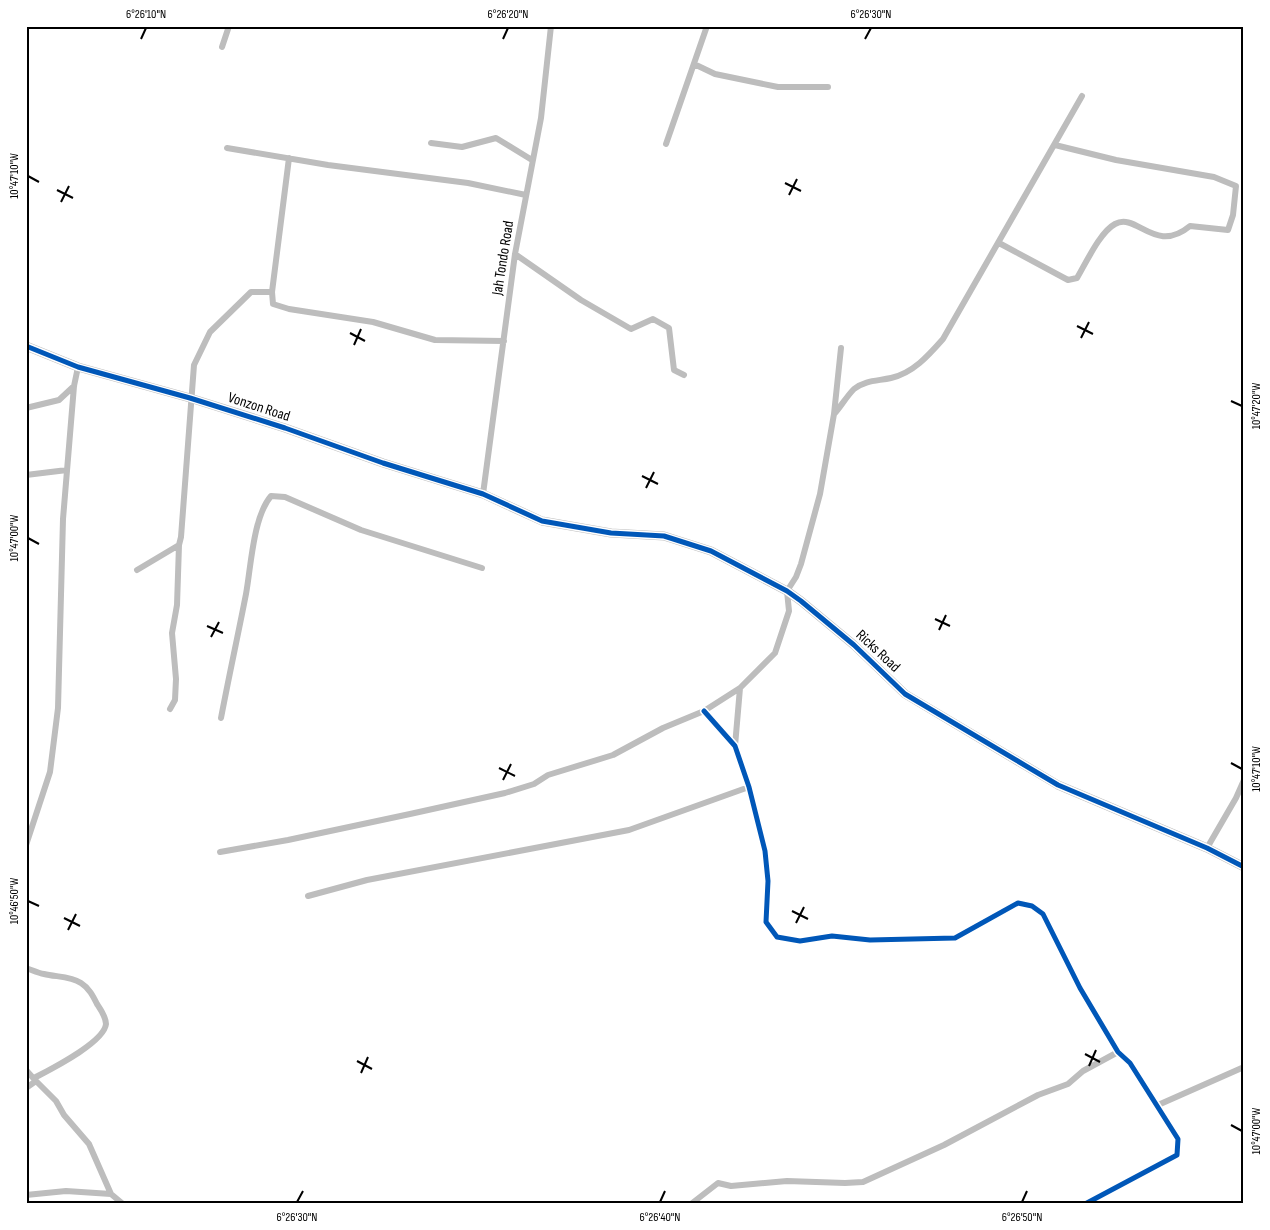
<svg xmlns="http://www.w3.org/2000/svg" width="1270" height="1230" viewBox="0 0 1270 1230" font-family="'Sofia Sans Condensed',sans-serif">
  <rect width="100%" height="100%" fill="#fff"/>
  <g fill="none" stroke-linecap="round" stroke-linejoin="round">
    <path stroke="#bdbdbd" stroke-width="6" d="M222,47l7,-21
      M694,64l21,10 63,13h50
      M431,143l31,4 34,-9 36,22
      M666,144l41,-118
      M227,148l101,17 140,18 58,12
      M999,243l69,37 9,-2c9,-15 23,-46 38,-54 22,-12 40,31 75,2l38,4 5,-15 3,-29 -22,-9 -98,-17 -61,-15
      M515,254l66,46 50,29 22,-10 16,9 5,42 10,5
      M272,292l17,-134
      M26,408l33,-8 15,-14
      M835,413c6,-7 12,-17 19,-24 11,-9 24,-8 37,-11 22,-5 37,-22 52,-39l139,-243
      M26,475l41,-5
      M483,494l32,-240 26,-136 10,-92
      M137,570l42,-25 2,-8 13,-172 16,-33 41,-40h21l1,12 16,5 84,13 62,18 69,1
      M170,709l5,-9 1,-21 -4,-46 5,-28 2,-60
      M704,711l31,35 14,41 16,64 3,30 -2,41 11,15 23,4 32,-5 38,4 85,-2 63,-35 14,3 11,8 37,74 38,64 12,11 48,76 -1,16 -92,49
      M221,718c8,-42 17,-83 25,-124 5,-27 7,-77 25,-98l14,1 76,33 121,38
      M735,746l5,-58 35,-35 14,-42 -2,-20 9,-14 5,-13 19,-70 14,-80 7,-66
      M26,845l24,-73 8,-64 5,-189 11,-133 4,-19
      M1207,848l29,-50 8,-18
      M220,852l68,-12 122,-26 95,-21 29,-9 14,-9 65,-20 50,-27 41,-17 36,-23
      M308,896l59,-16 262,-50 120,-43
      M26,968c6,2 12,5 18,6 12,3 27,2 37,9 8,5 12,13 16,21 4,6 9,13 9,20 -2,19 -57,46 -72,54
      M26,1070l9,10
      M26,1088l10,-7 20,20 8,14 25,29 22,50 12,10
      M1158,1105l86,-38
      M26,1195l40,-4 45,3
      M691,1204l27,-21 13,3 56,-5 58,2 18,-1 81,-37 94,-50 30,-11 15,-13 35,-19"/>
    <path stroke="#bfbfbf" stroke-width="9" d="M26,346l52,21 112,31 95,30 98,35 100,31 59,27 69,12 53,3 47,15 76,40 14,10 53,44 51,49 153,91 149,63 37,19"/>
    <defs>
      <path id="cycleway" d="M26,346l52,21 112,31 95,30 98,35 100,31 59,27 69,12 53,3 47,15 76,40 14,10 53,44 51,49 153,91 149,63 37,19
        M704,711l31,35 14,41 16,64 3,30 -2,41 11,15 23,4 32,-5 38,4 85,-2 63,-35 14,3 11,8 37,74 38,64 12,11 48,76 -1,16 -92,49"/>
    </defs>
    <use href="#cycleway" stroke="#fff" stroke-width="8"/>
    <use href="#cycleway" stroke="#0057b8" stroke-width="5"/>
  </g>
  <path fill="none" stroke="#000" stroke-width="2" d="M141,39l5,-11M503,39l5,-11M865,39l6,-11M28,176l11,6M785,183l16,8M57,190l16,8M789,195l8,-16M61,202l8,-16M1077,326l16,8M350,333l15,8M1081,338l8,-16M354,345l7,-16M1231,401l11,5M642,476l16,8M646,488l8,-16M28,538l11,6M935,619l15,7M207,626l16,7M939,630l7,-15M211,637l8,-15M1231,763l11,6M499,768l16,8M503,780l8,-16M28,901l11,5M792,911l16,8M64,918l16,8M796,923l8,-16M68,930l8,-16M1085,1054l15,8M357,1061l15,8M1089,1066l7,-16M361,1073l7,-16M1231,1125l11,6M297,1202l6,-11M660,1202l5,-11M1022,1202l5,-11"/>
  <g text-anchor="middle" dominant-baseline="central" stroke-width="4" stroke-linejoin="round" paint-order="stroke">
    <g font-size="15" fill="#000" stroke="#fff">
      <text transform="translate(503 258) rotate(-81)">Jah Tondo Road</text>
      <text transform="translate(259 407) rotate(18)">Vonzon Road</text>
      <text transform="translate(878 651) rotate(43)">Ricks Road</text>
    </g>
  </g>
  <rect width="1270" height="1230" fill="none" stroke="#ffffff" stroke-width="55"/>
  <rect x="28" y="28" width="1214" height="1174" fill="none" stroke="#000" stroke-width="2"/>
  <g font-size="12" text-anchor="middle" fill="#000">
    <text x="146" y="18">6°26'10"N</text>
    <text x="508" y="18">6°26'20"N</text>
    <text x="871" y="18">6°26'30"N</text>
    <text transform="translate(14 176) rotate(-90)" y="4">10°47'10"W</text>
    <text transform="translate(1256 406) rotate(-90)" y="4">10°47'20"W</text>
    <text transform="translate(14 538) rotate(-90)" y="4">10°47'00"W</text>
    <text transform="translate(1256 769) rotate(-90)" y="4">10°47'10"W</text>
    <text transform="translate(14 901) rotate(-90)" y="4">10°46'50"W</text>
    <text transform="translate(1256 1131) rotate(-90)" y="4">10°47'00"W</text>
    <text x="297" y="1221">6°26'30"N</text>
    <text x="660" y="1221">6°26'40"N</text>
    <text x="1022" y="1221">6°26'50"N</text>
  </g>
</svg>
